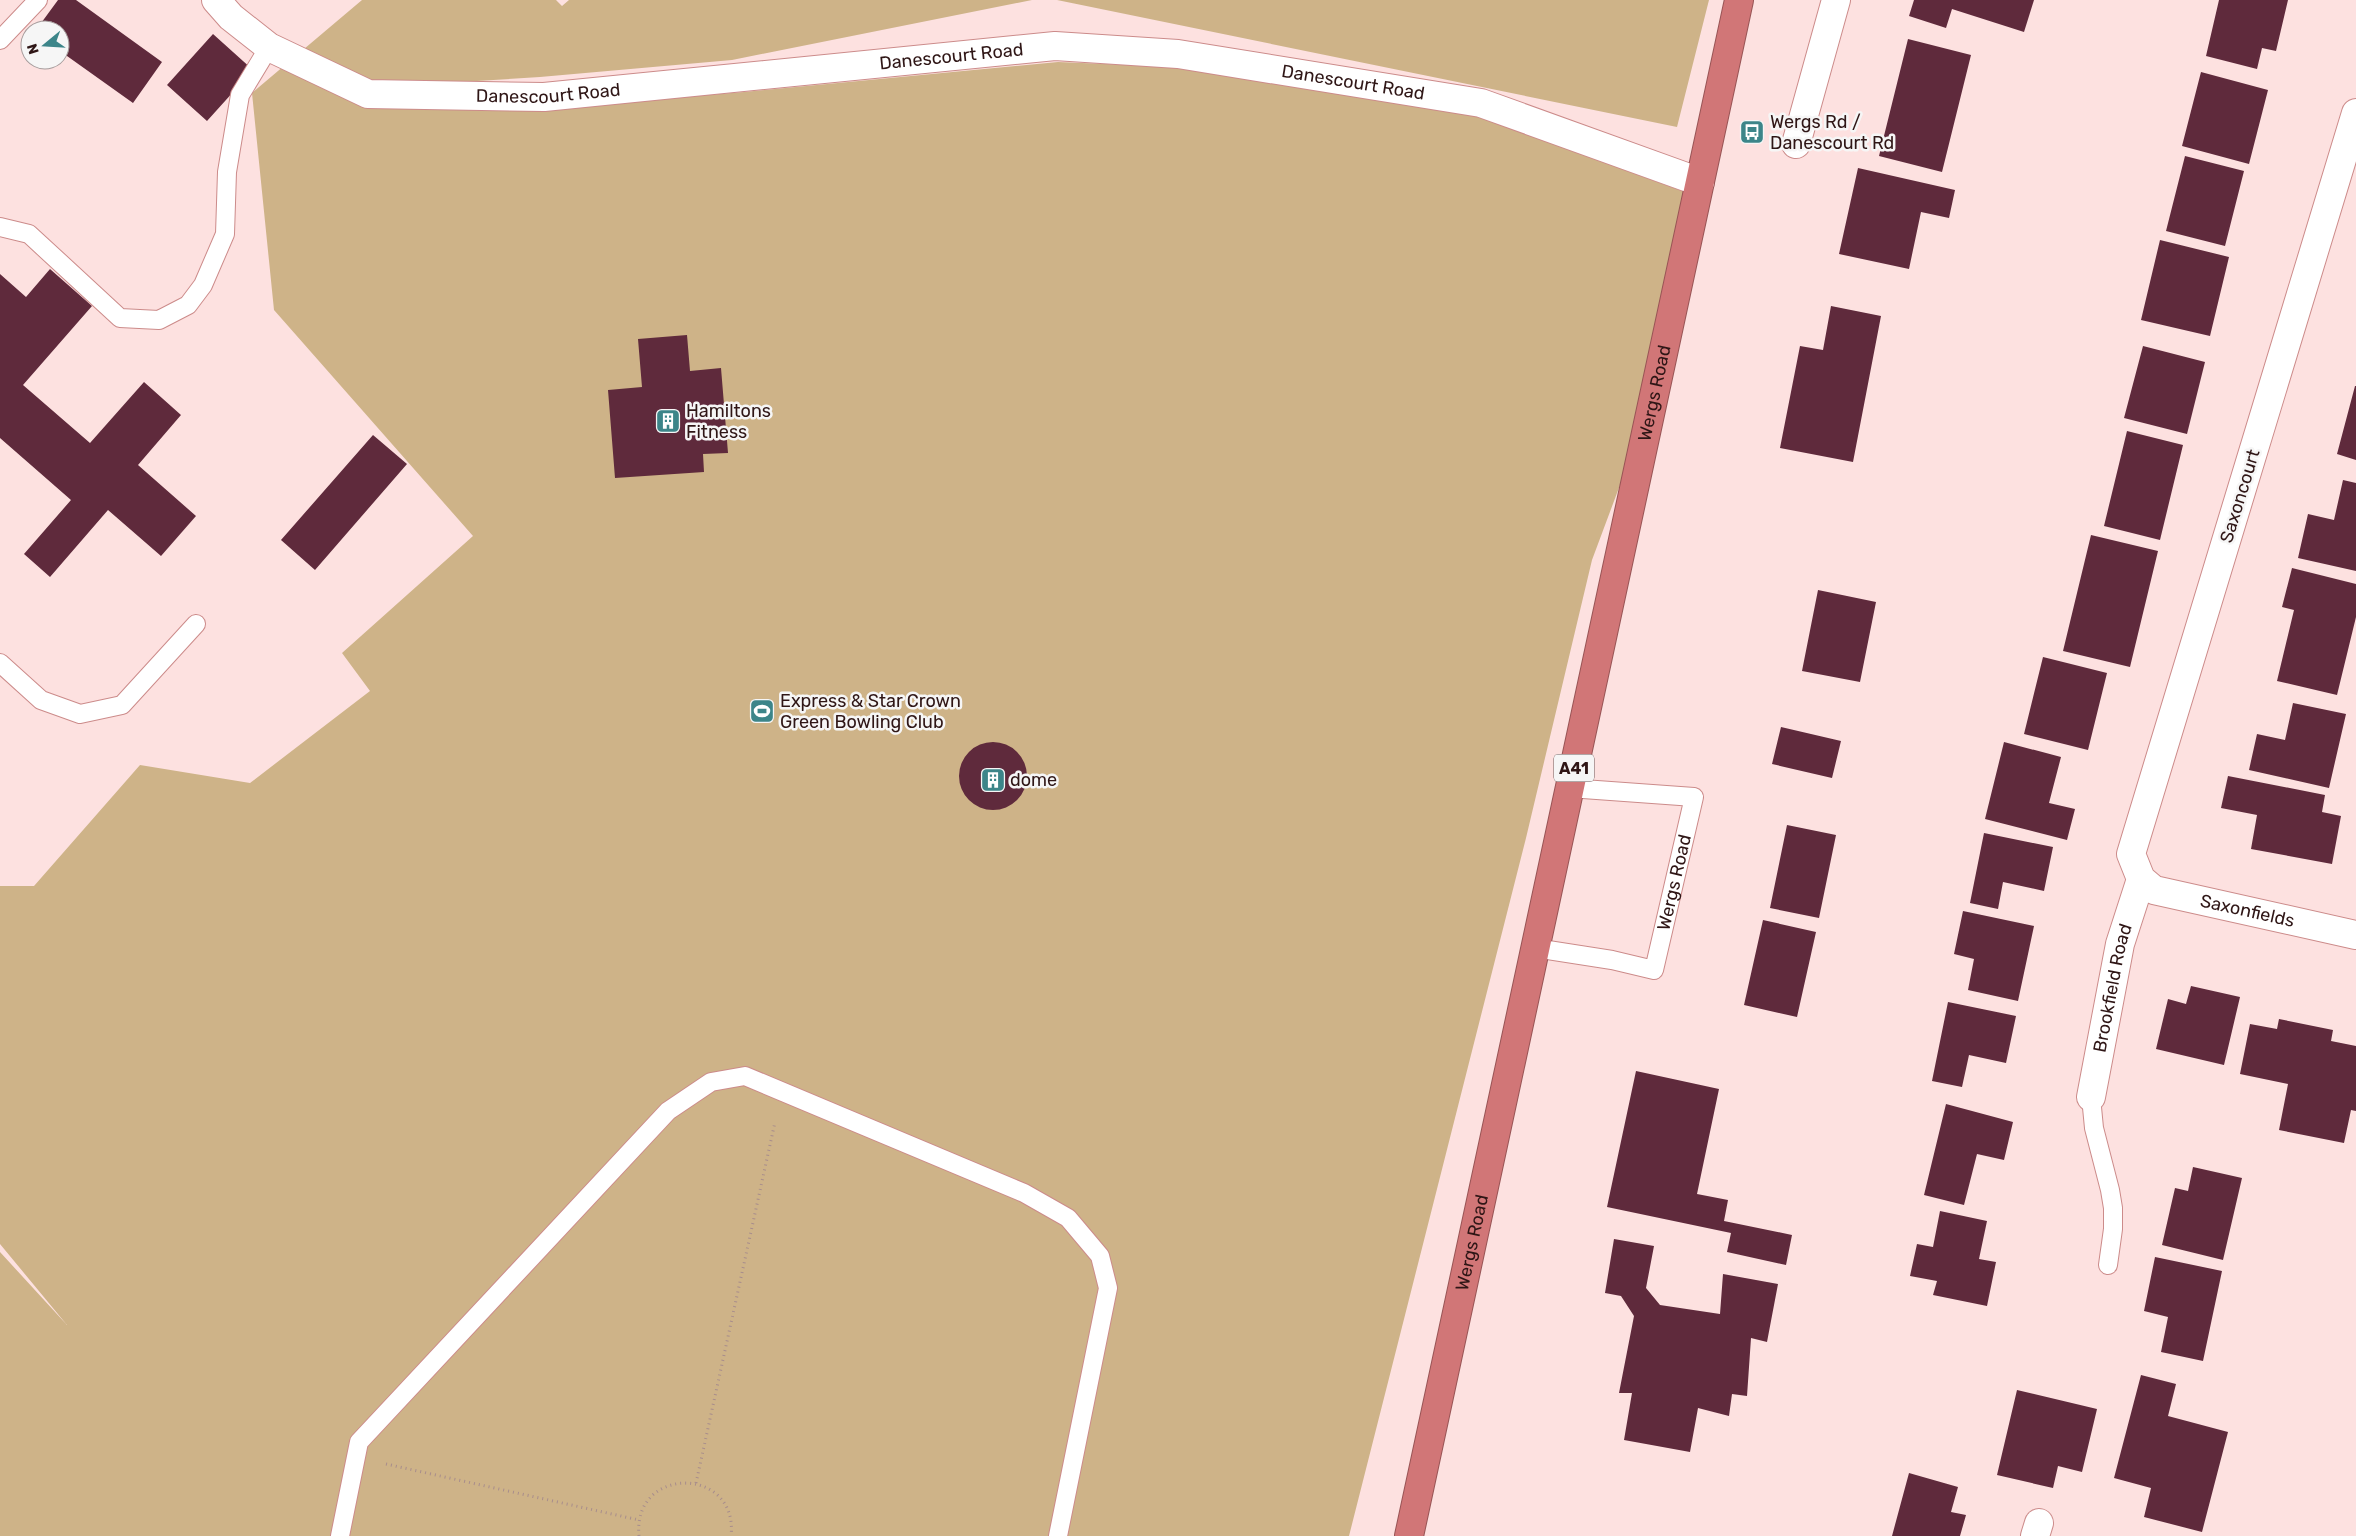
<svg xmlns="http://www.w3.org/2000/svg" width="2356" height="1536" viewBox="0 0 2356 1536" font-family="Rubik,sans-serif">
  <rect width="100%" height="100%" fill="#fde1e0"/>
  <path fill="#ceb388" d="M362,0h194l6,6 7,-6h463l-300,60 -192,17 -96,6 1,26h89l210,-17 314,-30 120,5 302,50 205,75 -43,234 -50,134 -66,278 -177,698h-1349v-284l67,73 -67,-81v-358h34l106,-121 110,18 120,-92 -28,-38 131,-117 -199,-226 -22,-217z
    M1057,0h652l-32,127z"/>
  <path fill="#5f2a3c" d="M58,0h18l86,62 -29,41 -73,-52v-21h-24z
    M1914,0h120l-10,32 -72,-23 -6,19 -37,-12z
    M2219,0h69l-12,51 -14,-3 -5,21 -51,-13z
    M213,34l40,36 -46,51 -40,-36z
    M1908,39l63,16 -29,117 -63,-16z
    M2201,72l67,18 -19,74 -67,-18z
    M2185,156l59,15 -19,75 -59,-15z
    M1858,168l97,22 -6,28 -28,-6 -12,57 -70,-15z
    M2160,240l69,17 -19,79 -69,-16z
    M50,269l42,37 -69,79 67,58 54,-61 37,33 -43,50 58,51 -35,40 -53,-46 -58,67 -26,-23 47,-54 -71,-62v-164l26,23z
    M1831,306l50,10 -28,146 -73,-14 20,-102 23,4z
    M687,335l3,36 31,-3 7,85 -25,1 1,18 -89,6 -7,-88 34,-3 -4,-48z
    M2143,346l62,16 -18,72 -63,-16z
    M2355,386h1v74l-19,-6z
    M2127,431l56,14 -23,95 -56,-14z
    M373,435l34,29 -92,106 -34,-30z
    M2343,480l13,3v88l-58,-13 10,-44 26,6z
    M2091,535l67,16 -28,116 -67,-16z
    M2292,568l64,16v33l-19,78 -60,-14 17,-71 -12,-3z
    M1818,590l58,12 -16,80 -58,-11z
    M2043,657l64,16 -19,77 -64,-16z
    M2293,703l53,11 -17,74 -80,-18 8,-36 28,6z
    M1781,727l60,14 -9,37 -60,-14z
    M2004,742l57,15 -12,46 26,6 -8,31 -82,-21z
    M959 776a34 34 0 1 1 68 0a34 34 0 1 1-68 0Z
    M2228,776l97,19 -3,17 19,4 -9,48 -81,-15 6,-34 -36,-7z
    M1787,825l49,10 -17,83 -49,-10z
    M1984,833l69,14 -9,44 -41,-9 -5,27 -28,-6z
    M1963,911l71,15 -16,75 -50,-11 6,-31 -20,-5z
    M1763,920l53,12 -19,85 -53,-12z
    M2191,986l49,11 -16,68 -68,-16 12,-50 18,5z
    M1948,1002l68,14 -10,47 -37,-8 -7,32 -30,-6z
    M2279,1019l54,11 -2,11 25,5v65l-5,-1 -7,33 -65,-13 9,-46 -48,-10 10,-50 27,5z
    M1636,1071l83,18 -22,105 31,6 -4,21 68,14 -6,30 -59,-13 4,-19 -124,-26z
    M1946,1104l67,18 -9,38 -27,-6 -13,51 -40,-10z
    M2193,1167l49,11 -19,82 -61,-15 13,-57 13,3z
    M1940,1211l47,10 -8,38 17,3 -9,44 -54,-11 4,-14 -27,-5 7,-32 16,3z
    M1614,1239l40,7 -8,42 14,17 60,9 3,-40 55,10 -11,58 -16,-4 -4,58 -15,-2 -3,22 -31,-8 -8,44 -66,-12 8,-47h-13l15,-77 -13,-20 -16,-3z
    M2155,1257l67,14 -19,90 -42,-9 7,-35 -24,-6z
    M2141,1375l35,9 -8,32 60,16 -26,100 -58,-15 7,-29 -37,-10z
    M2017,1390l80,19 -15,63 -24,-6 -5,22 -56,-13z
    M1909,1473l49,14 -7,25 15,3 -6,21h-68z"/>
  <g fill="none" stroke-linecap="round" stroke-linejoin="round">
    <defs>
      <g id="lane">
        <path d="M0,40l38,-40"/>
        <path d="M0,227l29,7 91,84 39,2 29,-15 15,-20 22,-51 2,-62 13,-77 29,-48"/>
        <path d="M0,663l41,37 39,14 42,-9 74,-81"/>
        <path id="s1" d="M1535,948l77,12 42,10 40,-173 -125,-9"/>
        <path d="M2091,1097l3,31 16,62 3,18v21l-5,36"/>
        <path d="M340,1536l19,-94 309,-331 43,-29 34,-6 279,117 44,25 32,38 8,32 -50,248"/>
      </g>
      <g id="street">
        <path id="s2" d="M216,0l15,17 38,30 99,47 176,3 511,-51 123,8 303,49 219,79"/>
        <path id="s3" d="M2356,113l-225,741 10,25 13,11 202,45"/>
        <path d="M1796,144l40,-144"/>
        <path id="s4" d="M2091,1097l29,-153 21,-65"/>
        <path d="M2035,1536l4,-13"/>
      </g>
      <g id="highway">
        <path id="s5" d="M1409,1536l330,-1536"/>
      </g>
    </defs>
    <use href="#lane" stroke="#cc8b8a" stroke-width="20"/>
    <use href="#street" stroke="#cc8b8a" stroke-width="30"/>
    <use href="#highway" stroke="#985455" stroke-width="30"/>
    <path stroke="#a88d8c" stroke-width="3" stroke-dasharray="1 4" stroke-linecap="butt" d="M386,1464l253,56
      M696,1483l79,-361
      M639,1536c-7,-71 100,-70 92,0"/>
    <use href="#lane" stroke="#fff" stroke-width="18"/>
    <use href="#street" stroke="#fff" stroke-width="28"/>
    <use href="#highway" stroke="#d17677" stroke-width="28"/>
  </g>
  <defs>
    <symbol id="bus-square" viewBox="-11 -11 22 22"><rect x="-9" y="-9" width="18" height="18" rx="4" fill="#3c8589" stroke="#f6f6f6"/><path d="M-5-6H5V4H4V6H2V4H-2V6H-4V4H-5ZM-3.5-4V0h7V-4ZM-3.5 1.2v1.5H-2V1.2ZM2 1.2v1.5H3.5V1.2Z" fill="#fff"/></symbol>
    <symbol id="building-square" viewBox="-11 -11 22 22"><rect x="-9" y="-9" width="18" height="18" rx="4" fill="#3c8589" stroke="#f6f6f6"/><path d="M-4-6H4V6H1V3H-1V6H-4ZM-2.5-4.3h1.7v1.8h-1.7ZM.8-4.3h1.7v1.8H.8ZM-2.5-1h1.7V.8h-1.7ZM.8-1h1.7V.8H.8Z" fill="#fff"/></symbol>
    <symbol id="stadium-square" viewBox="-11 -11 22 22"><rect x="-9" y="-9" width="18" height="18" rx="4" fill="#3c8589" stroke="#f6f6f6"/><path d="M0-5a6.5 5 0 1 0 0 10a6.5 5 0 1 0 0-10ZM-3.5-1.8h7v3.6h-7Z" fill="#fff"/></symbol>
  </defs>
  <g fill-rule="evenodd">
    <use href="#bus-square" x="1738" y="118" width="28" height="28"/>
    <use href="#building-square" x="654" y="407" width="28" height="28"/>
    <use href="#stadium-square" x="748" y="697" width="28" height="28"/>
    <use href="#building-square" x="979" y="766" width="28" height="28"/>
  </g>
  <g text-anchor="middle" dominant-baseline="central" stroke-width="5" stroke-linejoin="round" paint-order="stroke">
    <rect fill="#f6f6f6" stroke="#6b5959" stroke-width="1" x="1554" y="754.5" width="40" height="27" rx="4"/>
    <g font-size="16" font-weight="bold" fill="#2f1616">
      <text x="1574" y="768">A41</text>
    </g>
    <g font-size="18" fill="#2f1616" stroke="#f6f6f6">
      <text stroke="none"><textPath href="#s2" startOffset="766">Danescourt Road</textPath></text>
      <text stroke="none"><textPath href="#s2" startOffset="1171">Danescourt Road</textPath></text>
      <text stroke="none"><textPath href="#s2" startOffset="361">Danescourt Road</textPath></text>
      <text stroke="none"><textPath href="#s5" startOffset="1169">Wergs Road</textPath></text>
      <text transform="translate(2240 496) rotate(-73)">Saxoncourt</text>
      <text stroke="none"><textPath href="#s1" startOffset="211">Wergs Road</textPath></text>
      <text stroke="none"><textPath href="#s3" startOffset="914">Saxonfields</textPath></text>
      <text stroke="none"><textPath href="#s4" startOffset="111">Brookfield Road</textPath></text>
      <text stroke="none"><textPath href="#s5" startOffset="300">Wergs Road</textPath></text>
    </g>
    <g font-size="18" fill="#2f1616" stroke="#f6f6f6" text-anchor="start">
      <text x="1770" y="122">Wergs Rd /<tspan x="1770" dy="21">Danescourt Rd</tspan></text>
      <text x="686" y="411">Hamiltons<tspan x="686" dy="21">Fitness</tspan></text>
      <text x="780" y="701">Express &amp; Star Crown<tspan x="780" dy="21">Green Bowling Club</tspan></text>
      <text x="1010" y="780">dome</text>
    </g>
  </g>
  <g transform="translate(45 45) rotate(252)"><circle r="24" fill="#f6f6f6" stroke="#a69c9c"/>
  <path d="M0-4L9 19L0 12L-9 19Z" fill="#3c8589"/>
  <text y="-8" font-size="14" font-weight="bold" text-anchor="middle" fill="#2f1616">N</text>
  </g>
</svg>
